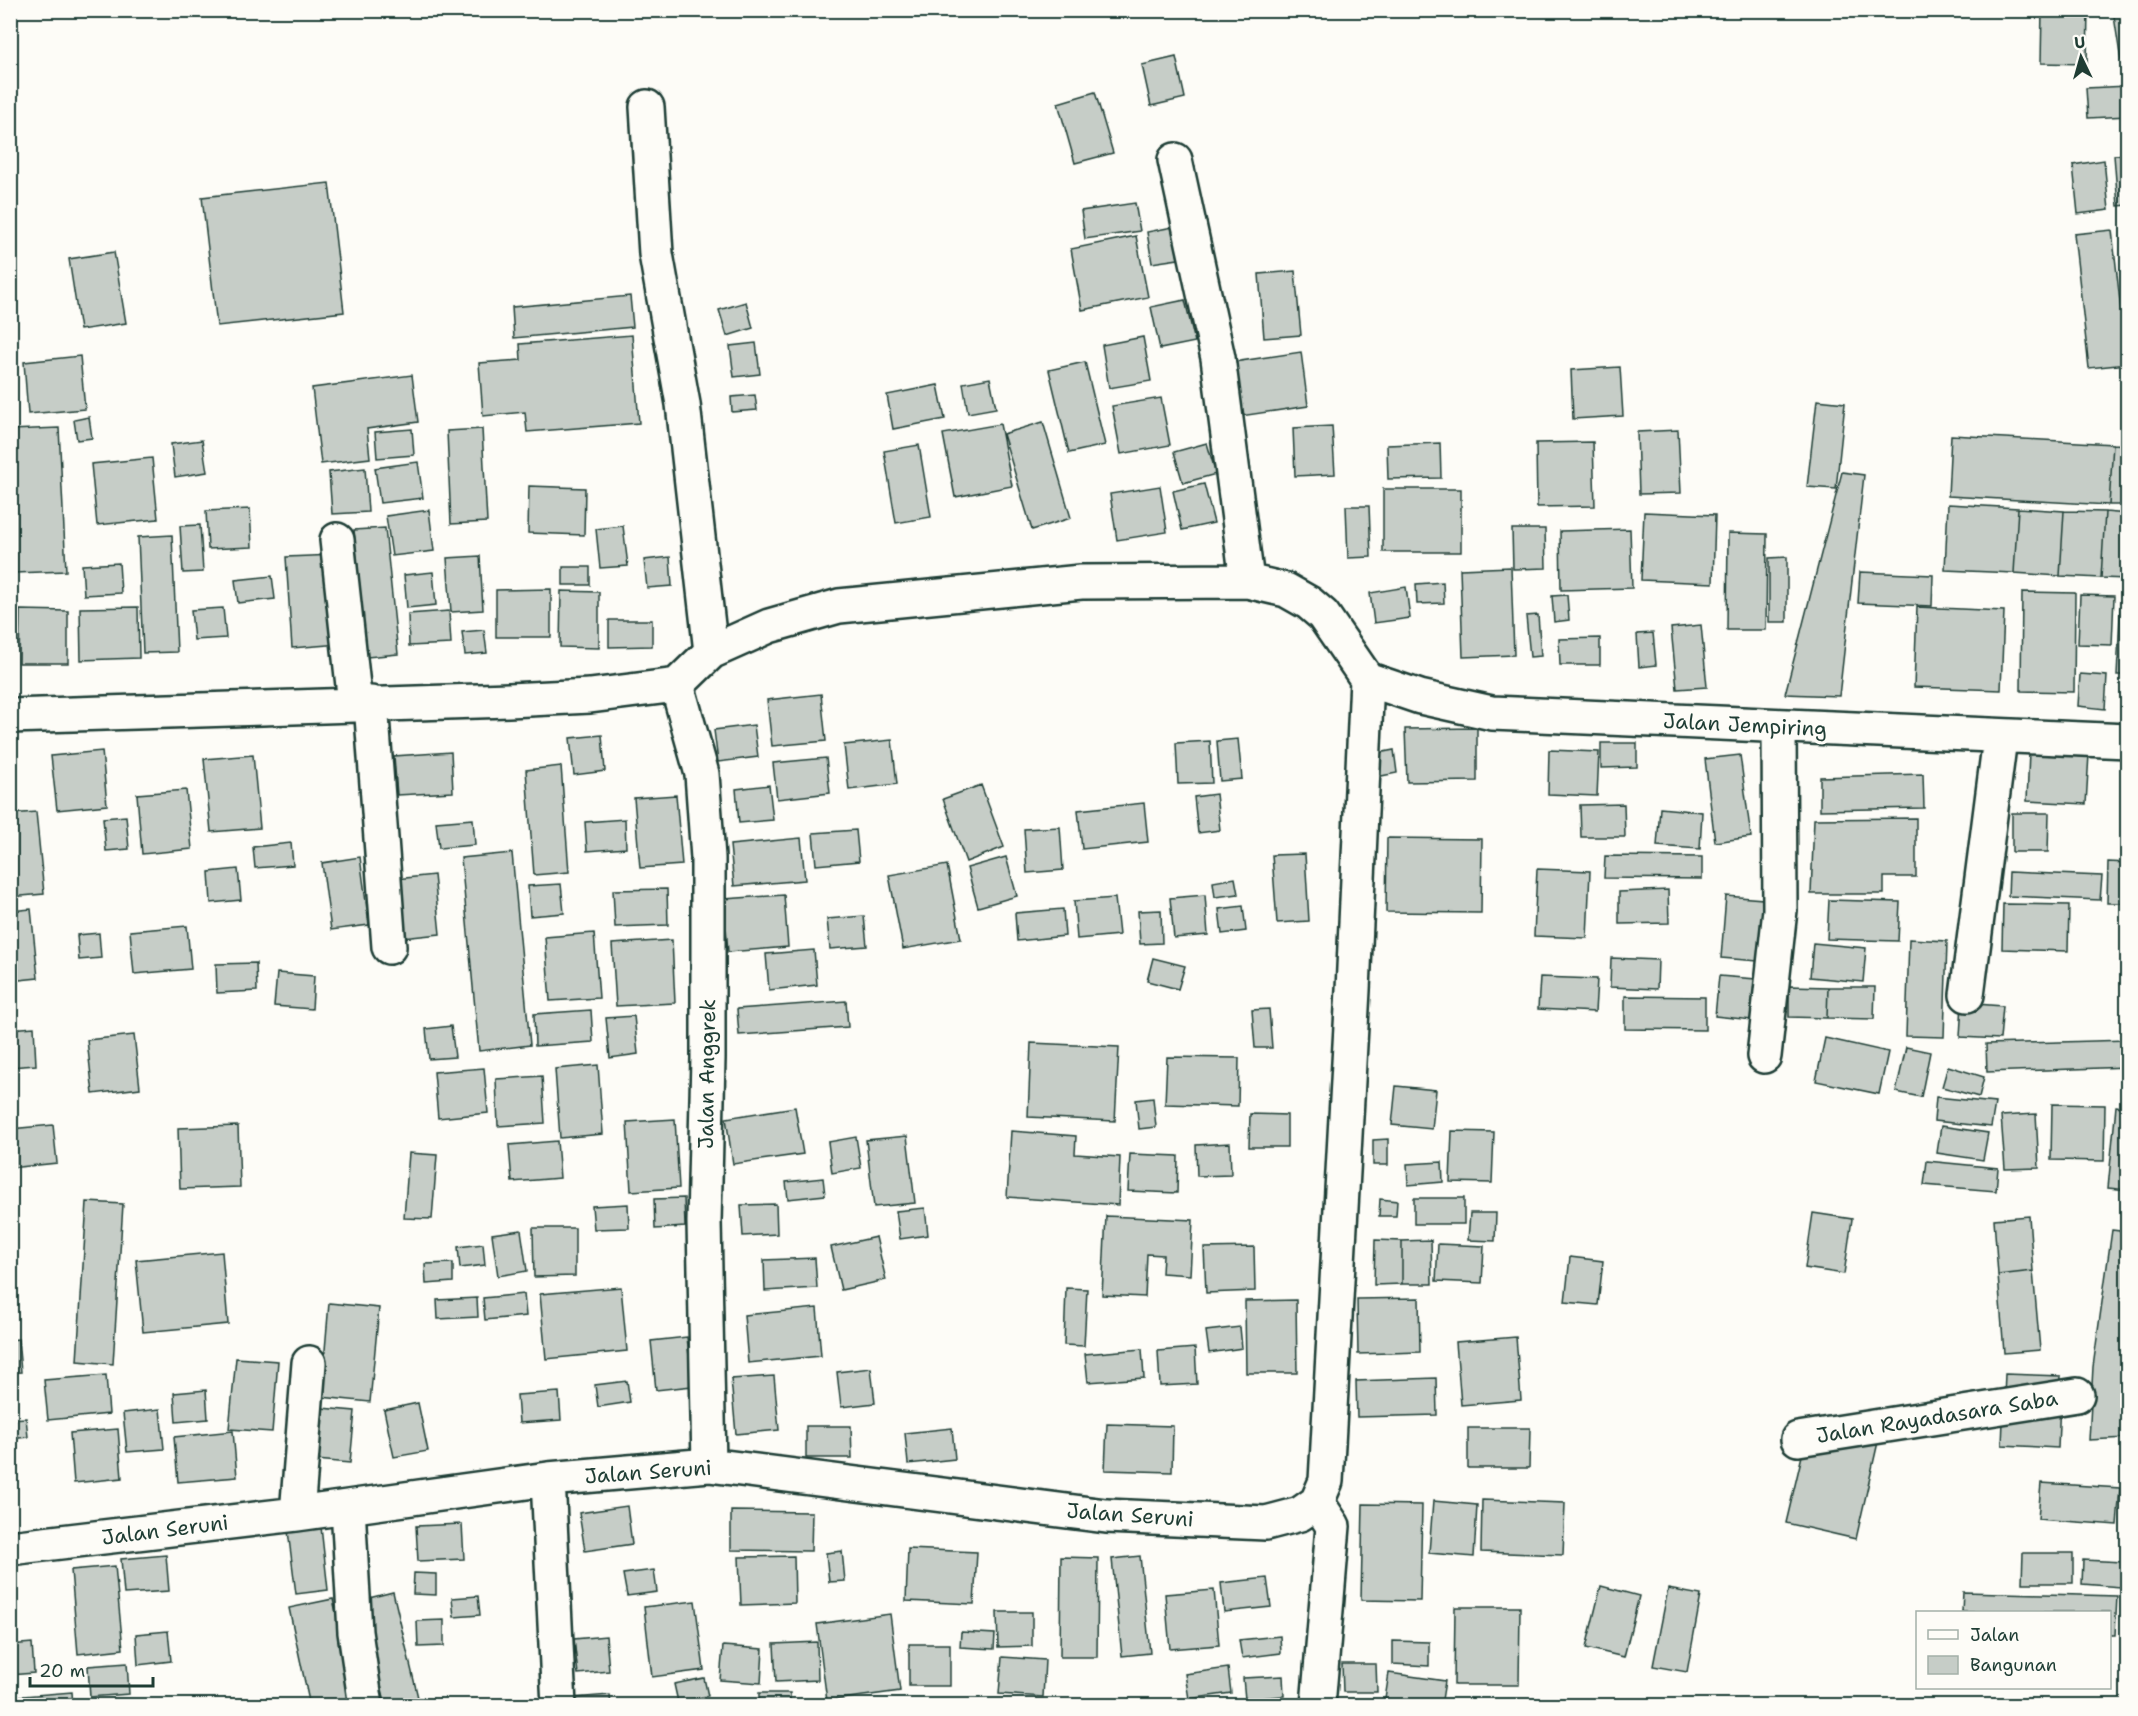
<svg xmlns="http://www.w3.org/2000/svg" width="2138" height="1716" viewBox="0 0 2138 1716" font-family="'Shantell Sans',sans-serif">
  <rect width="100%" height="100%" fill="#fdfcf7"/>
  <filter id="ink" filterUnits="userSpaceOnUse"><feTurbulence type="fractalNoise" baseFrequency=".0167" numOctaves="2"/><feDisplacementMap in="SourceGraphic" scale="12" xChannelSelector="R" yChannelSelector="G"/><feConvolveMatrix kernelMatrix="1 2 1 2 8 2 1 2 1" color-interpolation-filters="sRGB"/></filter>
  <g filter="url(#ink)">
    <path fill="#c6cdc7" stroke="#1f3d34" stroke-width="1.5" d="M2042,10h46l-1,54 -46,-1z
      M2113,10h15v50l-7,1z
      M1176,57l9,41 -34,8 -9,-41z
      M2128,86v30l-40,2 -2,-30z
      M1095,92l18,61 -38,10 -17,-60z
      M2128,154v51l-10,1 -4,-51z
      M2104,160l5,50 -31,4 -5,-49z
      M329,183l15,129 -127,14 -15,-129z
      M1135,203l5,28 -55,8 -4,-28z
      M1173,227l5,32 -26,4 -5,-31z
      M2112,230l15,134 -38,4 -15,-134z
      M1136,236l12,61 -66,13 -11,-61z
      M114,252l12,71 -46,7 -11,-71z
      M1295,271l6,64 -37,3 -5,-64z
      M630,296l3,31 -119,11 -2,-31z
      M1185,300l10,42 -35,7 -9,-42z
      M746,302l7,26 -26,8 -8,-26z
      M632,335l7,88 -112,9 -2,-20 -42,4 -4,-53 42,-3 -1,-16z
      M1143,337l8,44 -42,7 -7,-43z
      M756,343l4,31 -26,3 -4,-31z
      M1301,352l7,54 -67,10 -7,-54z
      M80,356l5,53 -57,5 -4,-52z
      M1085,362l20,83 -36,8 -20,-83z
      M1620,367l3,49 -50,3 -2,-49z
      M412,375l6,47 -51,7 3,29 -49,6 -9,-76z
      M990,378l6,30 -28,5 -5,-30z
      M938,385l7,34 -52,10 -6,-34z
      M755,395l2,15 -25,2 -1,-15z
      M1161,398l9,47 -49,9 -9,-48z
      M1817,400l28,3 -9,86 -29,-2z
      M89,417l3,21 -15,2 -3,-20z
      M1043,422l28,96 -39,12 -29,-96z
      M1000,424l12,62 -57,11 -12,-63z
      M1332,426l3,48 -40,2 -2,-48z
      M59,428l7,143 -51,2 -5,-143z
      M412,429l2,26 -37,3 -2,-26z
      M482,429l5,93 -36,2 -4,-93z
      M1678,430l3,63 -42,1 -2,-62z
      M1951,435l162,9 -4,61 -161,-9z
      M202,440l5,32 -32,5 -4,-33z
      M1593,442l2,64 -58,1 -1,-64z
      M1207,443l9,31 -33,9 -9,-31z
      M1440,443l1,35 -53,1 -1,-34z
      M2113,444l15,1v60h-19z
      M919,445l12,72 -35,6 -12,-72z
      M152,458l6,61 -61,6 -6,-61z
      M418,462l5,36 -43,5 -5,-35z
      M365,468l3,44 -36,2 -3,-42z
      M1842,472l22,3 -25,221 -54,-2z
      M1204,484l10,39 -32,7 -9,-39z
      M529,486l56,2 -1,47 -56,-2z
      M1160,486l7,46 -50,8 -7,-46z
      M1383,489h78v63h-78z
      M1948,504l70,4 -4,65 -69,-3z
      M1346,506h23l2,51 -23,1z
      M2018,508l46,3 -4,65 -46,-3z
      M250,509l2,38 -44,2 -2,-38z
      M429,510l5,41 -42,5 -6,-40z
      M2064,511l41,1 -4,66 -41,-2z
      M1644,512l71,3 -2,68 -72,-3z
      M2105,512l23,2v65l-27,-1z
      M200,525l3,47 -20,1 -3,-47z
      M623,526l5,40 -28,2 -4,-39z
      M385,528l13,126 -31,3 -13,-127z
      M1512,529h33l1,39 -33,1z
      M1630,529l2,59 -71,2 -1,-59z
      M1728,533l39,1 -1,96h-39z
      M172,535l5,117 -34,1 -5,-116z
      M335,555l5,89 -48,4 -6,-91z
      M480,556l3,54 -32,2 -4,-54z
      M670,557l2,29 -25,2 -3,-28z
      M1787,557v65h-18v-64z
      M119,563l2,30 -37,2 -2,-30z
      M563,567h27v18h-27z
      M1511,567l3,88 -51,2 -3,-88z
      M433,572l3,33 -29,3 -3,-33z
      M1860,572l73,3 -1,31 -74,-3z
      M272,576l3,23 -37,4 -3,-23z
      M1443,582l1,21 -27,1 -1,-20z
      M1406,587l4,31 -36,5 -4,-30z
      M551,589v48h-55v-47z
      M561,591l38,1v56l-39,-1z
      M2022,592l53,1 -1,99 -53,-1z
      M1567,595l2,25 -15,2 -2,-26z
      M2080,595l34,1 -2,49 -34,-1z
      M2121,596h7v79h-11z
      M138,607l1,51 -58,2 -1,-52z
      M1917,607l87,4 -3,79 -87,-3z
      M223,608l3,30 -32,2 -3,-30z
      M20,610l48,1v52h-49z
      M449,611l2,33 -42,2 -1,-32z
      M1538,615l3,41 -11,1 -4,-41z
      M609,620h43v26l-43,1z
      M1701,625l6,62 -30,2 -6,-61z
      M484,630l3,23 -22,2 -3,-23z
      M1653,633l3,32 -17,2 -2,-33z
      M1600,638v27h-40l-1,-26z
      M2080,674l27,2 -2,33 -27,-3z
      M2123,682h5v31h-6z
      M821,694l5,47 -54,5 -5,-46z
      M754,725l4,32 -40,5 -4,-32z
      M1477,728v53l-70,1 -2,-53z
      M602,735l3,36 -31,4 -4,-37z
      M1238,739l4,40 -22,2 -3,-40z
      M892,740l5,44 -48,6 -5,-45z
      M1210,741l2,42 -34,1 -2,-41z
      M1601,743h36v24l-36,1z
      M1394,750l3,23 -21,4 -3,-23z
      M1549,750l50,2 -2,44 -49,-2z
      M102,751l5,54 -50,5 -6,-54z
      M2029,751l60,3 -3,50 -59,-3z
      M451,752l2,40 -56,3 -3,-39z
      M253,755l7,73 -49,4 -7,-73z
      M1740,755l11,82 -36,5 -10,-83z
      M826,758l4,35 -53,6 -4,-36z
      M561,766l8,106 -35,3 -8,-105z
      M1923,774l1,34 -104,2v-33z
      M769,785l4,35 -34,3 -3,-34z
      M981,785l23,62 -38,15 -23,-63z
      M186,790l6,59 -50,5 -5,-60z
      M1216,794l4,36 -22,3 -4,-36z
      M676,795l6,70 -42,3 -6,-70z
      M1144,803l4,39 -66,7 -4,-39z
      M1624,804l1,33h-44l-1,-32z
      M1660,808l42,4 -2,37 -43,-3z
      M36,812l8,82 -34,3v-83z
      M2012,813h37l-1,39h-36z
      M126,816l3,33 -23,2 -3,-33z
      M1916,818v59h-32v17h-73l3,-75z
      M473,819l2,26 -36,3 -3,-26z
      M625,819l1,29 -39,3 -2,-29z
      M1060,827l3,43 -36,3 -3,-44z
      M856,830l3,31 -43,4 -3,-32z
      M801,838l4,42 -71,6 -4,-41z
      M1387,838l95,1 -1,74 -95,-1z
      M291,843l2,22 -38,3 -2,-21z
      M512,853l18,192 -51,6 -18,-193z
      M1305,854l4,67 -32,2 -5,-68z
      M1605,856l97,1v22l-98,-1z
      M360,857l9,68 -38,5 -9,-67z
      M1006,857l11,39 -39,11 -11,-39z
      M2108,862l20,1v40h-21z
      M947,865l14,74 -58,10 -14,-74z
      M238,869l3,31 -30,3 -2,-31z
      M1537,869l53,2 -3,67 -53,-2z
      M2009,872l93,4 -2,24 -92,-4z
      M434,875l6,59 -38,4 -6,-59z
      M1235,878l3,16 -23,3 -2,-15z
      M561,884l3,29 -34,3 -2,-30z
      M667,889l1,36 -53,2 -2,-37z
      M1668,890l1,33 -50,1v-32z
      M784,895l4,52 -60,5 -4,-53z
      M1205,895l3,40 -34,3 -4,-40z
      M1726,896l37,3 -5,62 -37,-3z
      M1115,898l4,37 -42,4 -3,-38z
      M1829,900l71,2 -2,39 -71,-2z
      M2003,904l66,1 -1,46 -66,-2z
      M1243,906l3,25 -24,3 -3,-25z
      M31,909l7,69 -28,3v-70z
      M1063,909l2,27 -48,5 -2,-28z
      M1161,910l1,33 -22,1 -2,-33z
      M864,916l3,30 -37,3 -3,-30z
      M187,926l4,43 -57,5 -4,-43z
      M99,933l2,25 -22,2 -2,-25z
      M594,933l5,65 -49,3 -5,-64z
      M1909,939l38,2 -3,96 -38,-1z
      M672,940l3,63 -59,3 -4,-62z
      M1813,943l53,5 -3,34 -53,-5z
      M814,950l3,35 -48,5 -3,-36z
      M1153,958l32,8 -7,23 -31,-8z
      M1611,958l47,2 -1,29 -47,-2z
      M256,963l1,28 -40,2 -1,-29z
      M277,973l37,3 -2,33 -38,-3z
      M1719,976l37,3 -4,41 -37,-4z
      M1540,977l57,2 -2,33 -57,-3z
      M1789,986l39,1 -1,31 -38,-1z
      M1828,987h47l-1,32 -47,-1z
      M1625,996l80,1v33l-80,-1z
      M846,1001l2,26 -109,8 -2,-26z
      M1962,1003l41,3 -3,33 -40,-2z
      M1269,1009l3,39h-17l-3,-38z
      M591,1010l2,32 -58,4 -1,-32z
      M634,1016l4,38 -28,4 -4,-40z
      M451,1026l4,31 -26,2 -3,-30z
      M34,1027l2,38 -26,2v-38z
      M134,1035l6,53 -47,6 -6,-54z
      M1825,1038l63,14 -9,42 -63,-13z
      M2128,1040v27l-141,5 -1,-28z
      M1031,1043l88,4 -4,74 -87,-4z
      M1906,1047l24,5 -9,45 -25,-5z
      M1167,1057l72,1 -1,48 -73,-2z
      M598,1065l5,69 -43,4 -5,-69z
      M1948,1066l36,11 -5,20 -37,-10z
      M484,1068l4,45 -50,5 -4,-46z
      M542,1076l3,47 -47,3 -2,-47z
      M1396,1086l40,4 -4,39 -40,-4z
      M1936,1097l59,6 -4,24 -57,-6z
      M1153,1098l3,29 -17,2 -3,-29z
      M2052,1104l53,1 -1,56 -53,-1z
      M2116,1106l12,2v82l-20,-2z
      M795,1107l8,47 -70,10 -7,-46z
      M1250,1114l37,1v32h-38z
      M2036,1114l3,54 -34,1 -4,-53z
      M675,1119l4,69 -48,3 -4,-69z
      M53,1125l4,38 -47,5v-39z
      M238,1126l2,61 -60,2 -2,-61z
      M1941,1126l47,7 -5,27 -46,-7z
      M1011,1131l65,5 -1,18 45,3 -2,48 -111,-8z
      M1452,1131l42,1 -2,51 -42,-1z
      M907,1136l8,67 -41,4 -8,-67z
      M856,1137l5,31 -29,5 -4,-31z
      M1388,1139v26h-15v-25z
      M557,1141l3,37 -48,4 -3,-37z
      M1230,1143l1,32 -34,1 -1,-31z
      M409,1153l28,2 -5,64 -28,-1z
      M1130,1154l48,2 -1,37 -49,-2z
      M1927,1161l71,7 -2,23 -72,-6z
      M1442,1162l1,20 -35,3 -1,-21z
      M823,1178l2,17 -37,4 -2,-17z
      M684,1198l1,29 -30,2 -1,-30z
      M1414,1198h50v26h-50z
      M1380,1199l17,2 -1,15h-17z
      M87,1202l36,2 -10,160 -36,-3z
      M628,1204l1,24 -35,1 -2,-23z
      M776,1204l1,30 -34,2 -2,-31z
      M925,1208l3,27 -28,4 -4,-28z
      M1470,1213h26l-1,28 -27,-1z
      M1813,1213l39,6 -8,55 -39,-6z
      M1106,1216l87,4 -3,55 -28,-2 1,-18 -16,-1 -2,43 -43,-2z
      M2029,1216l4,55 -35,4 -4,-56z
      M533,1228h42v48l-41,1z
      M521,1230l6,41 -29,5 -6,-42z
      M2112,1230l16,2v206l-39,2 4,-73z
      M876,1237l10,43 -45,10 -10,-43z
      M1375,1240l27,1v43l-28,1z
      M1431,1240l1,44h-30v-43z
      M483,1244l2,21 -25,3 -2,-21z
      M1438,1244l46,2 -2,37 -46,-2z
      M1254,1247l1,44 -49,2 -2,-45z
      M222,1252l6,72 -85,8 -7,-72z
      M1570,1257l33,4 -5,44 -33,-3z
      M815,1258l2,30 -52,3 -1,-31z
      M453,1263v19l-27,2 -1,-20z
      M2033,1271l7,79 -36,3 -6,-78z
      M621,1287l6,64 -81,8 -6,-65z
      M1066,1288l21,1 -3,57 -20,-1z
      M524,1294l2,22 -41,4 -2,-22z
      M477,1298l1,19 -40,2 -1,-19z
      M1419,1298l1,54 -62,2 -1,-55z
      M1296,1300l1,73h-51l-1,-72z
      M329,1303l50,5 -9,94 -49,-5z
      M817,1308l4,48 -73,7 -4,-48z
      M1240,1327l2,21 -33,5 -3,-22z
      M687,1337l5,49 -36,4 -5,-49z
      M1516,1337l5,63 -60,5 -5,-63z
      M18,1339l3,33 -11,1v-33z
      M1195,1348l2,36 -37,2 -2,-35z
      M1142,1349l2,29 -56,4 -3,-28z
      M236,1358l42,3 -6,71 -43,-3z
      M871,1368l4,35 -34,4 -4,-35z
      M2005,1374l56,2 -3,72 -56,-3z
      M106,1375l3,39 -61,6 -4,-40z
      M774,1376l5,54 -43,4 -5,-55z
      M1436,1378l1,37 -80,2 -1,-36z
      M627,1381l3,21 -32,5 -3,-22z
      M206,1390l2,29 -32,3 -2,-29z
      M559,1392l2,28 -42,3 -2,-28z
      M418,1403l10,48 -34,6 -10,-47z
      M321,1408l34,3 -5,52 -34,-3z
      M160,1409l4,40 -37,3 -4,-39z
      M26,1418l2,19 -18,2v-20z
      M1107,1424l66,2 -1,46 -67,-2z
      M806,1426h45l1,32h-46z
      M1809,1426l69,16 -22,97 -70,-16z
      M952,1428l3,31 -47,5 -3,-31z
      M1468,1428h62l-1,40h-61z
      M118,1429l4,49 -48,5 -4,-50z
      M233,1431l4,46 -59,5 -4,-45z
      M2041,1483l79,5 -3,37 -79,-6z
      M1482,1500l83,3 -2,52 -82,-3z
      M1433,1501l44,4 -3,52 -45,-4z
      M1363,1504l59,1 -2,96 -59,-1z
      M627,1506l5,38 -47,7 -6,-38z
      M731,1511l81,1 -1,39 -80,-1z
      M462,1524l2,35 -46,2 -2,-35z
      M321,1527l7,63 -32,4 -8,-63z
      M908,1549l69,3 -3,52 -68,-3z
      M842,1551l3,30 -16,1 -3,-29z
      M2023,1553h50v30h-51z
      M166,1555l3,36 -45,3 -3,-35z
      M794,1556l1,47 -54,2 -2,-48z
      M1140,1556l10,97 -28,3 -10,-97z
      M1061,1557l37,1 -1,99h-37z
      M2083,1560l40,2 -2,25 -39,-3z
      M115,1566l8,83 -45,5 -7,-84z
      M654,1570l3,22 -30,4 -4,-22z
      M414,1573l22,1v21l-23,-1z
      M1267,1578l4,29 -47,5 -3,-29z
      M1601,1586l38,10 -15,61 -38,-9z
      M1668,1589l33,6 -14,77 -34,-6z
      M1214,1590l5,55 -49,4 -5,-55z
      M393,1592l27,114h-34l-25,-106z
      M1963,1592l154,4 -2,39h-5v-23h-148z
      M478,1596l2,19 -26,2 -2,-19z
      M333,1599l23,107h-46l-21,-98z
      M695,1601l9,69 -52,7 -8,-70z
      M1455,1607h65l-1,78h-65z
      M997,1612h35v34l-34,1z
      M890,1614l10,77 -73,10 -10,-77z
      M444,1620v26l-26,1 -1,-26z
      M168,1631l3,30 -33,4 -2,-31z
      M961,1632l34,2 -1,15 -34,-2z
      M606,1636l3,35 -31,3 -4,-35z
      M1280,1636l1,17 -39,5 -3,-18z
      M1393,1641l36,1v24l-36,-2z
      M817,1642l1,38 -42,2 -2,-38z
      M32,1643l2,30 -24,2v-30z
      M909,1644h41v42h-41z
      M723,1646l40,3 -2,34 -41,-3z
      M1002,1657l43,3 -2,37 -44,-3z
      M127,1663l2,31 -39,3 -2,-31z
      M1342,1664h34l1,28h-34z
      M1228,1668l3,25 -42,6 -4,-25z
      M1389,1673l56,8 -4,25 -56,-7z
      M1283,1676l1,20 -39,3 -2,-21z
      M704,1678l4,18 -30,6 -4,-18z
      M72,1692l1,14h-62v-9z
      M759,1693h31v13h-31z
      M610,1695l1,11h-36l-1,-8z"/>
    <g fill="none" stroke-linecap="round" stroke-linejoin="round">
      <defs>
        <path id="minor" d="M647,107l9,147 27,150 28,248
          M1175,160l43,198 29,223
          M337,540l18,164
          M1367,679l53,18 72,16 636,28
          M677,685l25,89 6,84v200l-4,164 5,243
          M371,703l18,244
          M10,716l499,-16 81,-4 87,-11 34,-33 58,-26 70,-20 242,-24 166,-1 39,9 23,13 14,12 44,64 -14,311 -27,491 -9,21
          M1967,995l33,-257
          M1764,1056l16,-146 -1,-184
          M1798,1439l279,-44
          M548,1479l11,227
          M1317,1502l16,24 -15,180
          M348,1507l7,125 11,74
          M297,1514l12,-151
          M10,1548l287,-34 251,-35 161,-14 397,51 160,7 34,-9 17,-12"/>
      </defs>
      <use href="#minor" stroke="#1f3d34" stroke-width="38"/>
      <use href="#minor" stroke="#fdfcf7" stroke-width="33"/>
    </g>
  </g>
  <g text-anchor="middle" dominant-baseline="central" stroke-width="6" stroke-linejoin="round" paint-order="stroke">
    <g font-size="21" fill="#1f3d34" stroke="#fdfcf7">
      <text transform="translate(1745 725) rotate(3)">Jalan Jempiring</text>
      <text transform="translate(707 1074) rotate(-89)">Jalan Anggrek</text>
      <text transform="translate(1937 1417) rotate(-9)">Jalan Rayadasara Saba</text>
      <text transform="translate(648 1472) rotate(-4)">Jalan Seruni</text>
      <text transform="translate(1130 1515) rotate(4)">Jalan Seruni</text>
      <text transform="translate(165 1530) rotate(-7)">Jalan Seruni</text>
    </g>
  </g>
  <rect width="2138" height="1716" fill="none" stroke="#fdfcf7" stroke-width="36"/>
  <rect x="18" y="18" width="2102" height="1680" fill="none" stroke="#1f3d34" stroke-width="2" filter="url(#ink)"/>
  <rect x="1916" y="1611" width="195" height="78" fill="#fdfcf7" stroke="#a4b0a9" stroke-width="1.5"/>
  <rect x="1928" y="1630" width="30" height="9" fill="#fdfcf7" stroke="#a4b0a9" stroke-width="1.5"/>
  <text x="1970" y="1641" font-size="18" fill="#1f3d34">Jalan</text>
  <rect x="1928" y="1656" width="30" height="18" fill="#c6cdc7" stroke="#a4b0a9" stroke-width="1.5"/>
  <text x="1970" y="1671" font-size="18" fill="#1f3d34">Bangunan</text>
  <g transform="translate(2081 57) rotate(355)" stroke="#fdfcf7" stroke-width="4.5" paint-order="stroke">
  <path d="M0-4.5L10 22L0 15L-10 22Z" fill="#1f3d34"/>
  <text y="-9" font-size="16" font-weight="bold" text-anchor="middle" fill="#1f3d34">U</text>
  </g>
  <path d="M30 1677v9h123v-9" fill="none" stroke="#1f3d34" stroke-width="3"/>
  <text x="39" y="1677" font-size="18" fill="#1f3d34" stroke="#fdfcf7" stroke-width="4.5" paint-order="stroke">20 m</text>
</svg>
